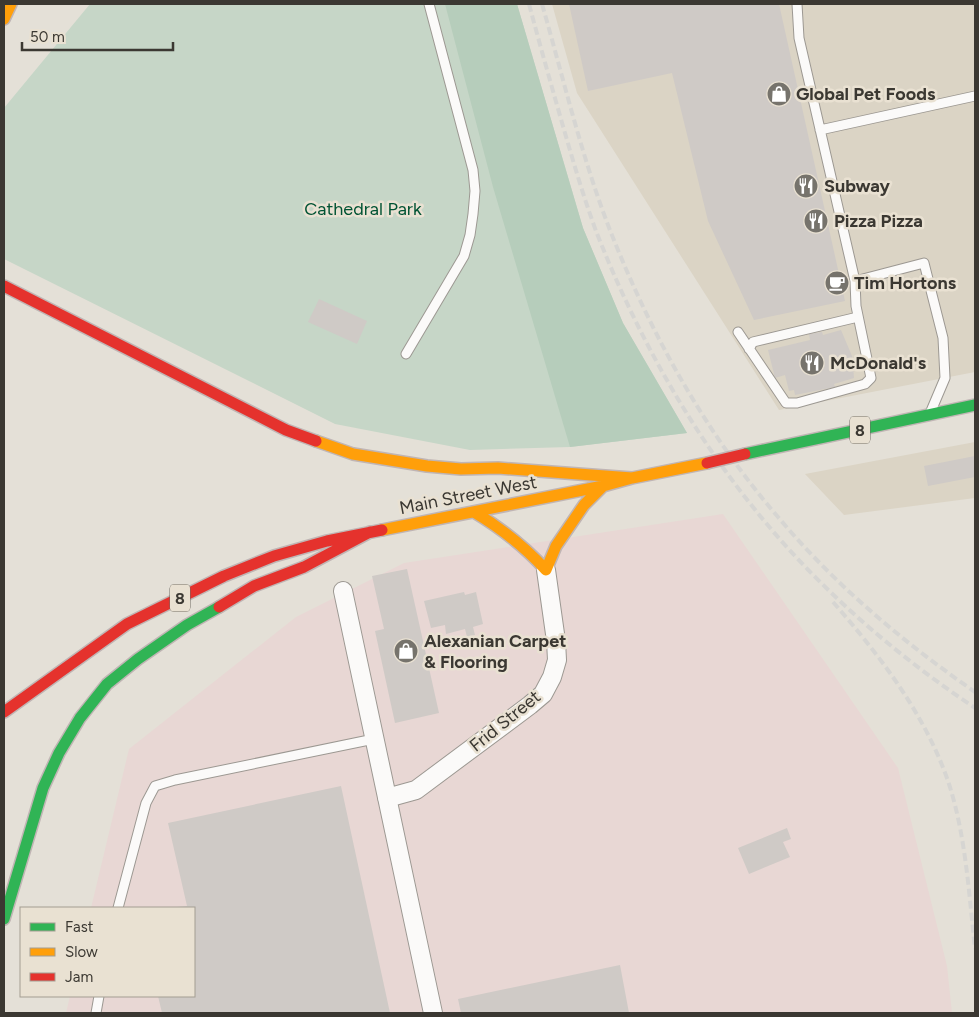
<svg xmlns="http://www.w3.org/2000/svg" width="979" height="1017" viewBox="0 0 979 1017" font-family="Figtree,sans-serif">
  <rect width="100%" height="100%" fill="#e4e0d7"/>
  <path fill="#dbd4c5" d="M552,4h423v368l-196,38 -202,-317z
    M975,442v56l-131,17 -39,-41z"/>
  <path fill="#e8d7d4" d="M723,514l175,254 49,198 5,47h-886l4,-17h124v-88h-103l38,-159 167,-132 108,-54z"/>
  <path fill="#c6d6c7" d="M90,4h427l66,224 40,95 64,110 -117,14 -100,3 -135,-26 -331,-165v-151z"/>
  <path fill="#b6cdbb" d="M445,4h72l66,224 40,95 64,110 -117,14 -77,-260z"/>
  <path fill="#cfcac6" d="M569,4h210l66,297 -91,19 -46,-99 -36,-148 -84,18z
    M319,299l48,22 -10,23 -49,-22z
    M841,330l11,26 2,22 -20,6 1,3 -40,8 -1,-5 -5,1 -4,-16 -10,3 -7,-28 42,-10 -1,-6 13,-2 1,3z
    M975,456v21l-47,9 -4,-20z
    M407,569l32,144 -44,10 -20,-92 9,-2 -12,-53z
    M464,592l1,3 11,-3 7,32 -10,3 2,8 -8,2 -2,-8 -19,5 -1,-9 -14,3 -7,-27z
    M341,786l49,227h-228l-4,-17h36v-88h-17v-1l10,-1 -19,-83z
    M787,828l4,11 -8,3 7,15 -41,17 -11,-26z
    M620,965l9,48h-168l-3,-14z"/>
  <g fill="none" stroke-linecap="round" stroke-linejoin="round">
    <defs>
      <path id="lane" d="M820,130l155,-34
        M855,281l69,-18 19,75 2,40 -14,33
        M738,332l48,71h11l68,-19 6,-6 -15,-72 -1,-25 -56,-243 -2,-34
        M749,349l4,-7 105,-25
        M406,354l58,-98 6,-21 3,-21 2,-23 -2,-21 -44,-166
        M118,908l28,-105 9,-17 20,-6 199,-41
        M96,1013l3,-17"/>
      <path id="street" d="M343,591l90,422
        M387,798l29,-8 114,-85 13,-11 9,-17 5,-17 -1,-19 -10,-71"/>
      <path id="fast" d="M745,454l230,-49
        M4,919l39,-131 16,-35 21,-35 27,-34 31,-25 49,-34 32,-18"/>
      <path id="slow" d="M4,19l7,-15
        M316,441l37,13 74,12 34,3 37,-1 134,10
        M474,512c27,16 51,35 72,58l10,-24 28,-41 19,-19
        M382,530l221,-44 29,-8 75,-15"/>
      <path id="jam" d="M4,286l282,144 30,11
        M219,607l35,-21 50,-19 66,-35
        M4,712l123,-88 97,-48 50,-20 53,-15 55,-11"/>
    </defs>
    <use href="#lane" stroke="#9c9892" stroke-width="11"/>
    <use href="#street" stroke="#9c9892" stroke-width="20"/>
    <use href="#fast" stroke="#c0b5b4" stroke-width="14"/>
    <use href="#slow" stroke="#c0b5b4" stroke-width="14"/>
    <use href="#jam" stroke="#c0b5b4" stroke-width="14"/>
    <use href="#lane" stroke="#fbfaf9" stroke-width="9"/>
    <use href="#street" stroke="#fbfaf9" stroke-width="18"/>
    <use href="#fast" stroke="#30b455" stroke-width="11"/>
    <use href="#slow" stroke="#ff9f0a" stroke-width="11"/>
    <use href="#jam" stroke="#e5322d" stroke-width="11"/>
    <path stroke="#d6d5d2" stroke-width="4" stroke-dasharray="8 4" stroke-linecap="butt" d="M529,4c12,45 25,91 38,136 9,31 18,61 29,91 41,105 97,205 170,292 59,71 133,134 209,185
      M542,4c21,73 39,150 66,221 41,106 96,206 170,292 57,68 125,125 197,175
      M833,602c47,54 93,113 116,182 17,53 20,111 26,165"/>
    <defs>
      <path id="jam-bridge" d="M707,463l38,-9"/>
    </defs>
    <use href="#jam-bridge" stroke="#c0b5b4" stroke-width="14" stroke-linecap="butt"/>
    <use href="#jam-bridge" stroke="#e5322d" stroke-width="11"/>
  </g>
  <defs>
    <symbol id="shop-disc" viewBox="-11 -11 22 22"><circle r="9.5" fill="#76736c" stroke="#e9e1d2"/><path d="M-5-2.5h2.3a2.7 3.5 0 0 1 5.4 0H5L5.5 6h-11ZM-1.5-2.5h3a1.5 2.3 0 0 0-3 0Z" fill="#fff"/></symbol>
    <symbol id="restaurant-disc" viewBox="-11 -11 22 22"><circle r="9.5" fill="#76736c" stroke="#e9e1d2"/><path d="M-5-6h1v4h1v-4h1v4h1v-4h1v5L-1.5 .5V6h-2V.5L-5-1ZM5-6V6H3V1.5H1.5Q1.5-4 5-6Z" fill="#fff"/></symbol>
    <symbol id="cafe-disc" viewBox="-11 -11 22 22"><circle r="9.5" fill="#76736c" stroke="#e9e1d2"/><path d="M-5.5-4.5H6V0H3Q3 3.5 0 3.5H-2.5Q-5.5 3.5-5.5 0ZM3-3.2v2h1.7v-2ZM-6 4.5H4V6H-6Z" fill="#fff"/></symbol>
  </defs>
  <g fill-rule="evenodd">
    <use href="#shop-disc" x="765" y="80" width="28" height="28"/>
    <use href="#restaurant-disc" x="792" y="172" width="28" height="28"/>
    <use href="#restaurant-disc" x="802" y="207" width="28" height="28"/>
    <use href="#cafe-disc" x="823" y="269" width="28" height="28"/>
    <use href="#restaurant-disc" x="798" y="349" width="28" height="28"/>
    <use href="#shop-disc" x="392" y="637" width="28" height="28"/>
  </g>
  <g text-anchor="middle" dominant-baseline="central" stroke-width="5" stroke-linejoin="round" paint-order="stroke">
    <g fill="#e9e1d2" stroke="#6f6b62" stroke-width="1">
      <rect x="850" y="416.5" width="20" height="27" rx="4"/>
      <rect x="170" y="584.5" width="20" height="27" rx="4"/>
    </g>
    <g font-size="16" font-weight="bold" fill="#3b3832">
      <text x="860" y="430">8</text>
      <text x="180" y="598">8</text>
    </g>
    <g font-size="18" font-weight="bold" fill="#3b3832" stroke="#e9e1d2" text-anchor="start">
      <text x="796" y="94">Global Pet Foods</text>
      <text x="824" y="186">Subway</text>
      <text x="834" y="221">Pizza Pizza</text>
      <text x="854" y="283">Tim Hortons</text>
      <text x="830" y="363">McDonald's</text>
      <text x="424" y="641">Alexanian Carpet<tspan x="424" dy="21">&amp; Flooring</tspan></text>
    </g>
    <g font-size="18" fill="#005333" stroke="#e9e1d2">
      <text x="363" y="209">Cathedral Park</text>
    </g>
    <g font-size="18" fill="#3b3832" stroke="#e9e1d2">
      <text transform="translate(468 495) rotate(-11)">Main Street West</text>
      <text transform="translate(505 721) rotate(-39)">Frid Street</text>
    </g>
  </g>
  <rect width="979" height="1017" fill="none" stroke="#3b3832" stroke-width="10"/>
  <rect x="20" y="907" width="175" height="90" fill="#e9e1d2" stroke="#a39d92"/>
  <rect x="30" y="923" width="25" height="8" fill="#30b455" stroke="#a39d92"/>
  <text x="65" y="932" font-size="15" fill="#3b3832">Fast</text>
  <rect x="30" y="948" width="25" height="8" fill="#ff9f0a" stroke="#a39d92"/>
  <text x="65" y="957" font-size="15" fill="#3b3832">Slow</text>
  <rect x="30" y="973" width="25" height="8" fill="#e5322d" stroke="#a39d92"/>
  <text x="65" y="982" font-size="15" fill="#3b3832">Jam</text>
  <path d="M22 42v8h151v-8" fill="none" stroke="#3b3832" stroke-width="2.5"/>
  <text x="30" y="42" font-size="15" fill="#3b3832" stroke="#e9e1d2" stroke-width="4" paint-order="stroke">50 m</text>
</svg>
